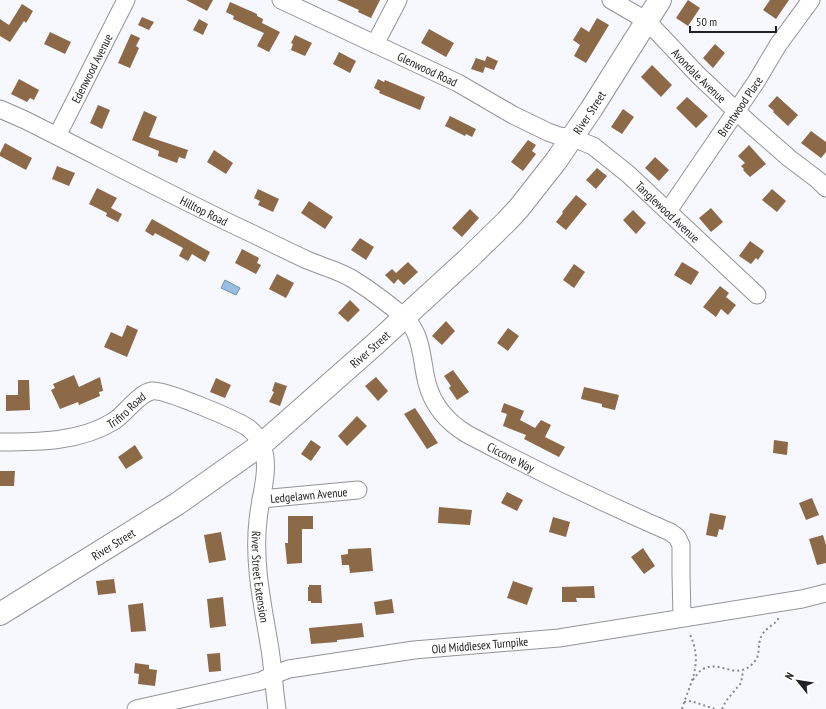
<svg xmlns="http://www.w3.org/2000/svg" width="826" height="709" viewBox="0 0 826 709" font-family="'PT Sans Narrow',sans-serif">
  <rect width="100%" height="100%" fill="#f7f7fe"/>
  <path fill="#98bee2" stroke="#758fa9" d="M225,280l15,8 -4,7 -15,-7z"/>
  <path fill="#8c6a48" d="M186,0h27l-6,11z
    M337,0h43l-9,18 -13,-6 1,-2z
    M688,0l12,8 -12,18 -12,-8z
    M770,0h19l-13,19 -13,-9z
    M230,2l27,12v2l6,3 -1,4 18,9 -11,20 -12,-6 7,-13 -31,-14 1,-3 -8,-4z
    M22,4l11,7 -7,12 -2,-2 -14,21 -10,-6v-17l9,6z
    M142,17l12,5 -5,8 -11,-5z
    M597,18l12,7 -23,38 -12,-7 6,-11 -7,-5 8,-13 8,5z
    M199,19l9,5 -5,11 -10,-5z
    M429,29l25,14 -8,14 -25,-14z
    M50,32l21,10 -6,12 -21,-10z
    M131,34l9,4 -4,8 3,2 -9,20 -12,-5z
    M295,35l17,8 -7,13 -14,-6 2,-6 -2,-1z
    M715,44l10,9 -12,15 -10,-10z
    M339,52l17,9 -6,12 -17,-9z
    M487,56l11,5 -4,9 -9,-3 -2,6 -12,-4 5,-11 9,3z
    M652,65l20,20 -11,12 -20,-20z
    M19,79l20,11 -5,10 -4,-2 -3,4 -16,-8z
    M378,79l6,3 1,-2 40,17 -5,13 -41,-17 1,-2 -6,-3z
    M777,96l21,19 -10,11 -15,-14 1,-1 -6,-5z
    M687,97l21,19 -12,12 -20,-20z
    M98,105l12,5 -8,19 -12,-6z
    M623,109l11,8 -12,17 -11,-7z
    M144,111l13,6 -8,20 39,13 -3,9 -6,-2 -2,6 -19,-7 1,-5 -27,-11z
    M450,116l26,13 -4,8 -6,-3 -1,2 -20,-10z
    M811,131l15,11v10l-5,6 -20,-15z
    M528,140l8,5 -4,6 4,3 -13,17 -12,-9z
    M5,143l27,15 -6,12 -26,-14v-3z
    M749,145l17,19 -16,13 -7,-7 1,-1 -3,-3 4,-3 -7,-7z
    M214,150l19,13 -7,11 -19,-12z
    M655,157l14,13 -10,11 -14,-13z
    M57,166l18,7 -6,13 -17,-7z
    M597,168l10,8 -11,13 -10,-9z
    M97,188l20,10 -6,10 11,6 -4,8 -12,-6 1,-3 -18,-9z
    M258,189l21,10 -6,13 -15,-7 2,-4 -6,-3z
    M772,189l14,12 -9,11 -15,-12z
    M576,195l11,9 -21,26 -10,-8 7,-9 -1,-1z
    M309,201l24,16 -8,12 -24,-16z
    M711,208l12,14 -12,10 -12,-14z
    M470,209l9,9 -17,19 -10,-9z
    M633,210l13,13 -10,11 -13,-14z
    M152,219l58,33 -5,10 -13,-8 -4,7 -9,-5 4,-8 -28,-15 -2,3 -8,-5z
    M360,238l14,9 -8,13 -15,-10z
    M750,241l14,10 -6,9 -2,-2 -5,6 -12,-8z
    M242,249l17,9 -2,5 4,2 -5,9 -21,-11z
    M408,262l10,10 -14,13 -6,-6 -4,5 -9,-9 7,-6 4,4z
    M682,262l17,10 -8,13 -17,-10z
    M574,264l11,8 -11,16 -11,-8z
    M277,274l17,9 -8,15 -17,-9z
    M720,286l9,7 -3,4 10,8 -8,10 -7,-6 -5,8 -13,-10z
    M350,300l10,10 -12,12 -10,-9z
    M446,321l9,10 -13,14 -10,-9z
    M127,325l11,5 -11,27 -23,-10 7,-15 11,5z
    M508,328l11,8 -11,15 -11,-8z
    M453,370l16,22 -12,8 -8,-12 2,-2 -7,-10z
    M74,375l5,12 21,-10 3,14 -4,1 1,4 -21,9 -1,-3 -18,7 -9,-19 4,-2 -2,-4z
    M376,377l12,14 -10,10 -13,-15z
    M216,378l15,7 -6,13 -15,-6z
    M18,380h11l1,30 -24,1v-16h12z
    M275,382l12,4 -7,20 -11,-4 5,-10 -2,-1z
    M584,387l35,8 -4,15 -13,-3v-3l-21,-5z
    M504,403l20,8 -4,9 15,8 6,-8 10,5 -6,12 20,10 -6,10 -35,-18 2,-4 -23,-9 4,-12 -6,-2z
    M415,408l23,35 -11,6 -23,-35z
    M357,416l10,10 -20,20 -9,-10z
    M311,440l10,7 -10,14 -10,-7z
    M774,440l14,2 -1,13 -14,-2z
    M135,445l8,13 -17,11 -8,-12z
    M0,471h15l-1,15h-14z
    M507,492l16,8 -6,11 -16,-8z
    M812,498l7,17 -13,5 -7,-17z
    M439,507l33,3 -2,15 -32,-2z
    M710,513l16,3 -3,14 -4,-1 -2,8 -11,-2z
    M288,516h25v13h-11v34l-15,1 -2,-21h3z
    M553,517l17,5 -4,15 -17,-5z
    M221,532l5,28 -17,3 -5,-28z
    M823,535l3,10v18l-9,2 -8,-26z
    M371,548l2,23 -23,2 -1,-8h-7l-1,-10 7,-1v-5z
    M643,548l12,18 -11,8 -13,-17z
    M114,579l2,14 -18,2 -2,-14z
    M513,581l20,7 -6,17 -20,-7z
    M309,585h12l1,18h-11v-2h-3v-14h1z
    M594,586l1,12h-19l1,4h-15v-15z
    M223,597l3,29 -16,2 -3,-29z
    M392,599l2,14 -18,2 -2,-13z
    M143,603l3,28 -15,1 -3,-27z
    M362,623l2,14 -27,3v2l-26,2 -2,-16z
    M220,653l1,18 -12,1 -2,-18z
    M135,663l14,2v4l8,1 -2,16 -17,-2 1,-10 -5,-1z"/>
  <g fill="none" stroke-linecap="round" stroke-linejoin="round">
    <defs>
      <g id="minor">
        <path id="s1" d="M281,0l177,83 55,32 35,17 11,4 14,2 20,8 35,28 129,121"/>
        <path id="s2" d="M611,0l36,21 51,54 51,48 40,35 29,22 8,8"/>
        <path d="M375,44l23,-44"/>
        <path id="s3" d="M0,109l25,11c70,35 140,72 211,106 24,11 47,23 71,34 14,6 29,10 42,17 19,11 37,25 54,39 20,17 18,44 24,67 6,23 20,39 40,51 66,35 134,68 203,98l7,5 4,8v29l1,43"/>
        <path id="s4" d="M57,136l69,-136"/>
        <path id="s5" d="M668,211l88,-129 22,-37 33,-45"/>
        <path id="s6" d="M0,442c39,0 80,0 114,-21 12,-8 25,-28 38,-30 12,-2 82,28 95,36 7,5 12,11 15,19 9,22 -2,51 -4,74 -5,43 5,87 12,129 3,20 4,40 7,60"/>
        <path id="s7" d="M261,499l97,-9"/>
        <path id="s8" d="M136,709l125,-28 12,-6 16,-6 125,-19 145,-12 243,-39 24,-6"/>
      </g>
      <g id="major">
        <path id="s9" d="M0,614l177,-110 85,-60 111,-98 96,-88 38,-37 12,-13 37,-47 36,-53 68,-108"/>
      </g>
    </defs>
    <use href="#minor" stroke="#939399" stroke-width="19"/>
    <use href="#major" stroke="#939399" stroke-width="24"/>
    <path stroke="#88888d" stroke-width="2" stroke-dasharray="2 3" stroke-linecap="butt" d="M693,680c3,-4 6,-9 10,-11 17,-10 35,14 52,-8 6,-8 2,-18 7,-26 4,-8 14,-10 17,-18
      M684,702l7,-1 24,8
      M682,709c9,-30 22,-45 7,-77
      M722,709l4,-8 15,-18 2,-12"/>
    <use href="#minor" stroke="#fff" stroke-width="17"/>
    <use href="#major" stroke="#fff" stroke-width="22"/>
  </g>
  <g text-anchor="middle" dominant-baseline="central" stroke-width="3" stroke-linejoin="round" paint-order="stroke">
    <g font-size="12" fill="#222224" stroke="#fff">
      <text stroke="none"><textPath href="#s4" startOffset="76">Edenwood Avenue</textPath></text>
      <text stroke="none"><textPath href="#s1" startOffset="162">Glenwood Road</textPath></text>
      <text stroke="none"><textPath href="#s2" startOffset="117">Avondale Avenue</textPath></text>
      <text stroke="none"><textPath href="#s5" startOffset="127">Brentwood Place</textPath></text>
      <text stroke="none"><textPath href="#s9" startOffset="780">River Street</textPath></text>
      <text stroke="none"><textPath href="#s3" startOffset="228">Hilltop Road</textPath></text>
      <text stroke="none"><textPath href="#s1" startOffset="445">Tanglewood Avenue</textPath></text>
      <text stroke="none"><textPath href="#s9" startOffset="456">River Street</textPath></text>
      <text stroke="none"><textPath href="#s6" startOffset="134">Trifiro Road</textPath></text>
      <text stroke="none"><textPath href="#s3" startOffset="643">Ciccone Way</textPath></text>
      <text stroke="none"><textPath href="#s7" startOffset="48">Ledgelawn Avenue</textPath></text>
      <text stroke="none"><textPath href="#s9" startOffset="133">River Street</textPath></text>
      <text stroke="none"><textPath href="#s6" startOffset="425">River Street Extension</textPath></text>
      <text stroke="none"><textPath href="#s8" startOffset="351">Old Middlesex Turnpike</textPath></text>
    </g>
  </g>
  <g transform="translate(798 681) rotate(300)" stroke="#ffffff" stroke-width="3" paint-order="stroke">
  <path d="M0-3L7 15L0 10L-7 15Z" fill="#222224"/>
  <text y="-6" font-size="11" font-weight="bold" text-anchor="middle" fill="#222224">N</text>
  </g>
  <path d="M690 26v6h86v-6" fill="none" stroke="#222224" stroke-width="2"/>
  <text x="696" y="26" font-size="12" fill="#222224" stroke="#ffffff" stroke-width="3" paint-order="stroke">50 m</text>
</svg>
